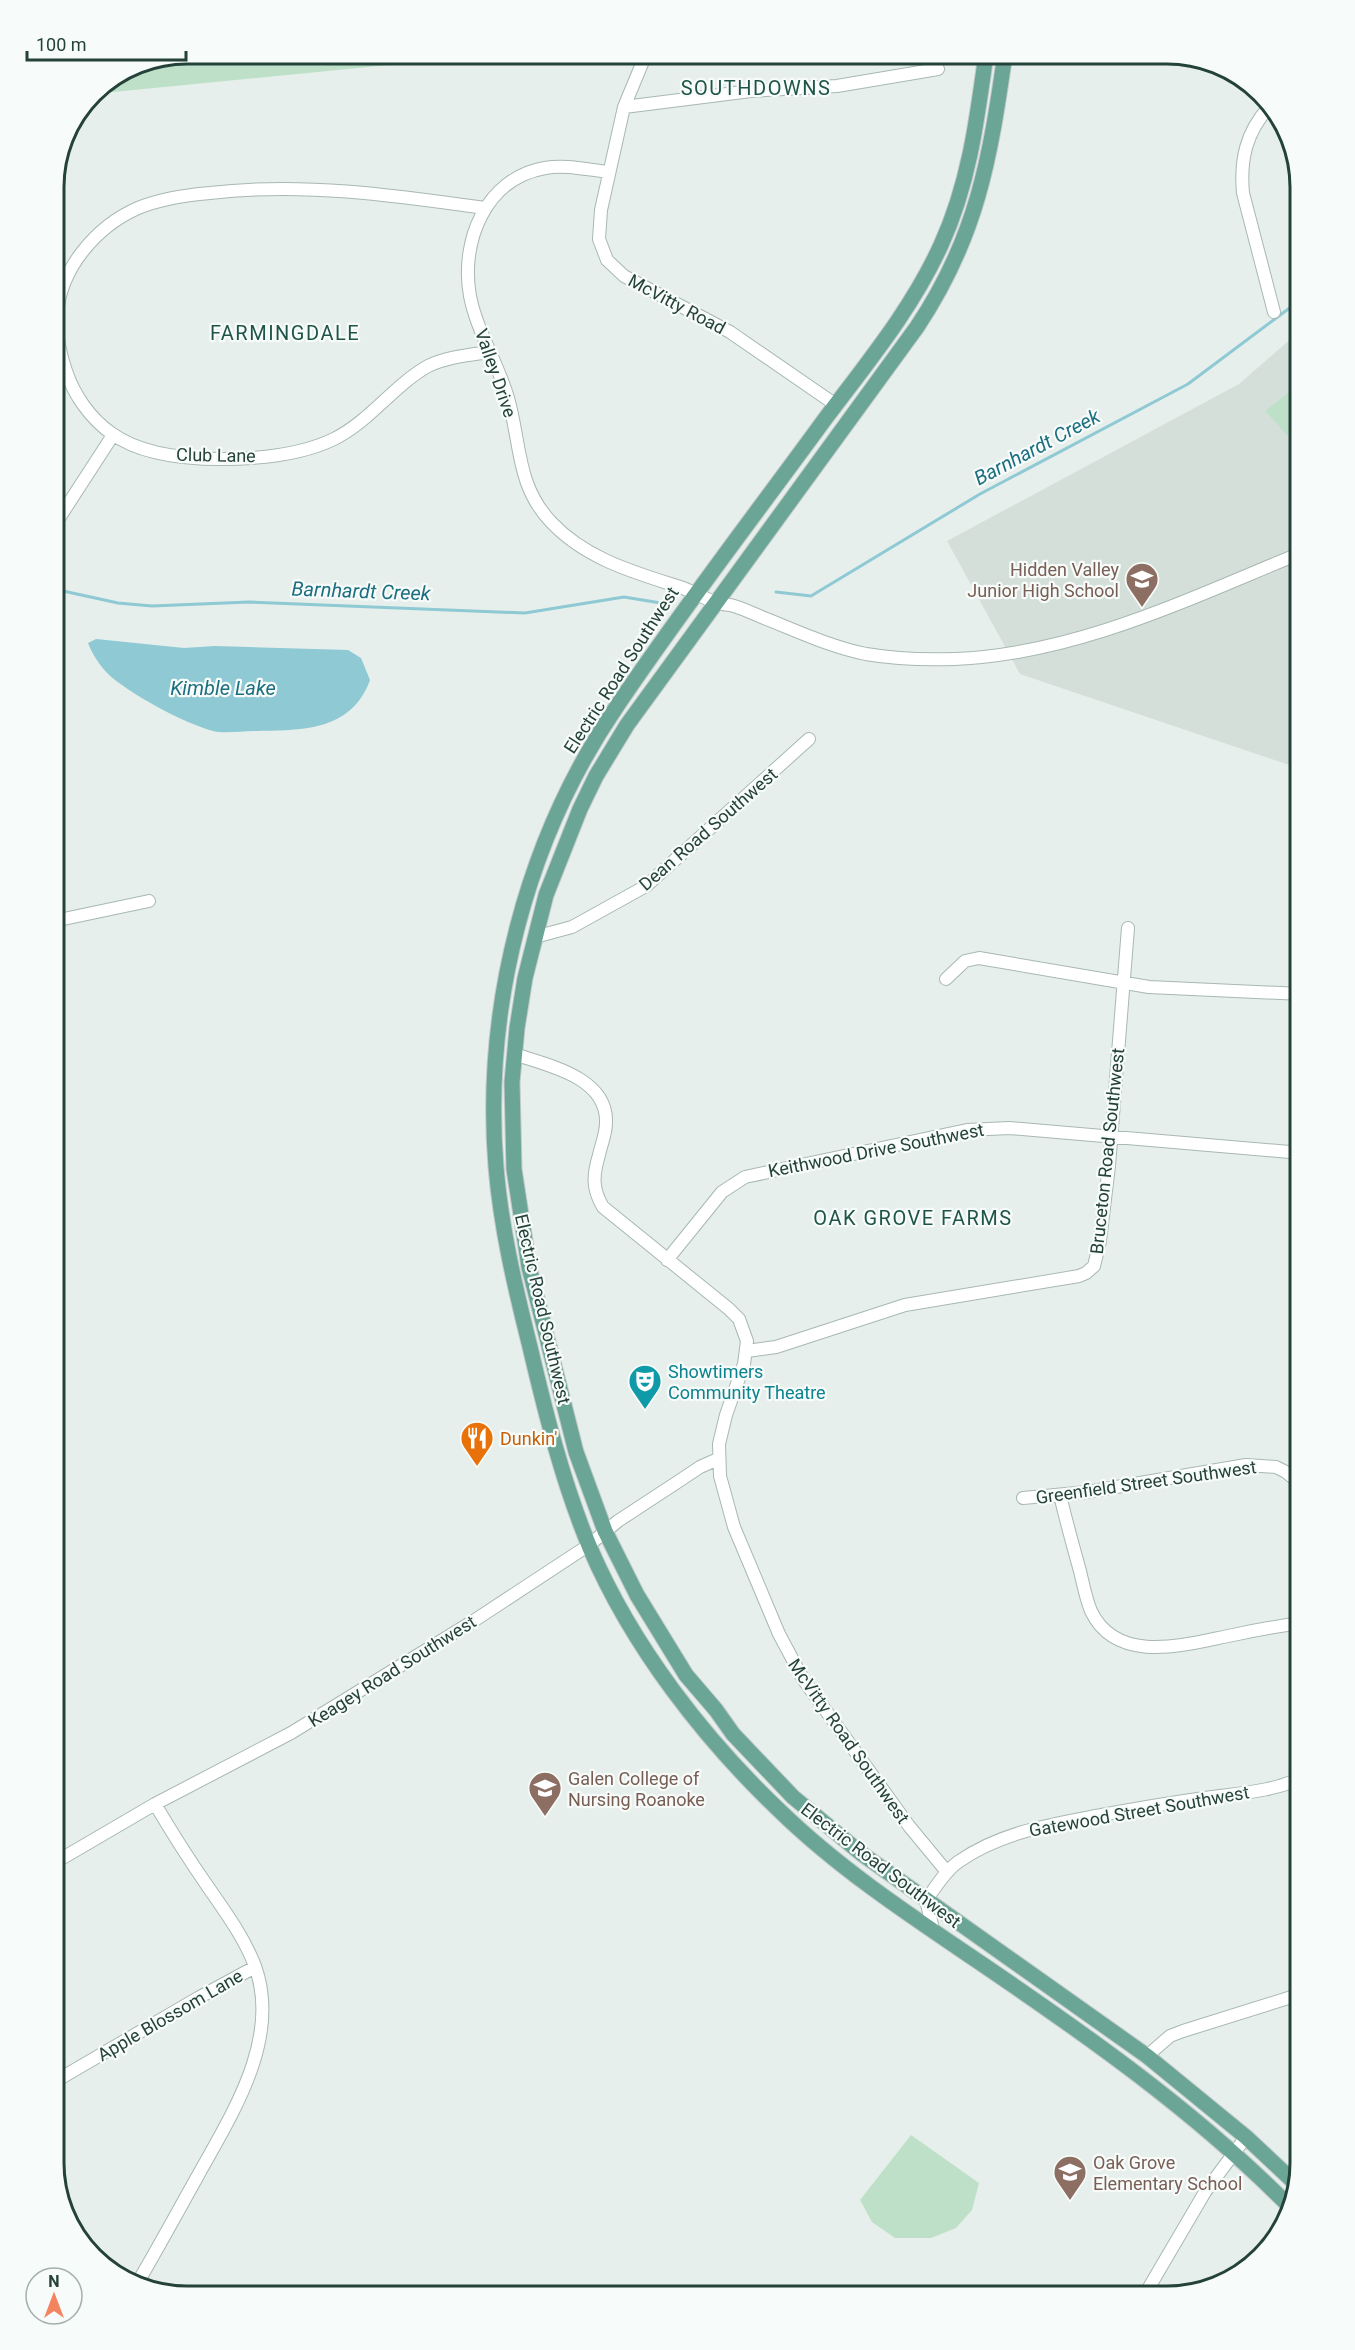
<svg xmlns="http://www.w3.org/2000/svg" width="1355" height="2350" viewBox="0 0 1355 2350" font-family="Roboto,sans-serif">
  <rect width="100%" height="100%" fill="#e6efeb"/>
  <path fill="#d4dfda" d="M1301,330v439l-281,-95 -73,-133 292,-157z"/>
  <path fill="#bfe0c8" d="M187,54h314l-408,40 43,-30z
    M1301,387v63l-36,-39 27,-21z
    M911,2135l68,48 -7,27 -16,18 -25,10h-36l-23,-16 -12,-22z"/>
  <path fill="#8ec9d4" d="M96,639l88,9 31,-2 133,4 13,8 9,22c-19,52 -69,50 -116,51 -13,0 -30,3 -41,0 -31,-9 -73,-32 -98,-51 -12,-9 -22,-24 -27,-37z"/>
  <g fill="none" stroke-linecap="round" stroke-linejoin="round">
    <path stroke="#8ec9d4" stroke-width="3" d="M54,589l64,14 34,3 97,-4 276,11 99,-16 43,7
      M776,592l35,4 169,-102 208,-110 107,-80 6,-7"/>
    <defs>
      <path id="minor" d="M646,54l-22,53 -23,103 -2,29 8,21 17,16 106,56 106,73
        M624,107l127,-16 86,-5 101,-17
        M1269,107c-23,25 -29,53 -26,86l31,119
        M609,172c-21,-2 -43,-8 -64,-4 -59,10 -85,73 -75,128 7,36 28,67 38,102 13,45 8,87 43,124 35,37 82,50 129,65 12,4 23,11 35,15 6,3 13,2 19,4 10,3 20,8 30,12 33,13 67,29 102,36 29,5 59,6 89,5 122,-5 235,-61 346,-106
        M485,208c-92,-13 -183,-26 -275,-15 -23,2 -50,6 -72,15 -41,18 -78,60 -81,107 -2,18 3,38 9,56 8,24 24,47 45,62 30,22 74,26 110,26 36,0 80,-4 113,-20 36,-18 59,-53 94,-73 19,-9 41,-11 61,-14
        M54,526l59,-91
        M54,921l95,-20
        M535,937l37,-10 74,-41 163,-147
        M946,979l19,-18 14,-3 170,29 152,7
        M514,1054c33,11 94,23 92,69 0,11 -5,22 -7,32 -6,20 -7,34 4,52l126,102 10,10 8,22 -3,23 -18,51 -7,29 1,32 14,51 45,107 24,45 106,147 38,46
        M667,1260l55,-68 23,-15 222,-47 42,-2 292,25
        M747,1351l29,-4 129,-42 174,-29 7,-3 8,-7 6,-25 9,-75 19,-238
        M1060,1495c6,26 13,51 20,76 3,13 6,28 11,40 26,55 96,33 142,24 23,-5 45,-9 68,-12
        M1023,1498l64,-6 159,-27 30,2 10,5 15,12
        M54,1863l101,-59 136,-71 184,-113 114,-75 29,-24 61,-40 21,-14 18,-8
        M934,1933l-8,-33c10,-13 19,-29 32,-38 41,-29 90,-37 138,-46 38,-7 77,-14 116,-19 30,-4 62,-6 89,-19
        M1147,2056l23,-20 13,-5 118,-37
        M54,2082l144,-84 57,-31
        M138,2282c20,-34 39,-69 58,-103 34,-62 86,-139 59,-213 -11,-29 -31,-56 -49,-82 -18,-26 -35,-53 -51,-80
        M1144,2296l61,-104 41,-55"/>
      <path id="major" d="M986,54c-9,66 -17,130 -45,191 -29,64 -74,118 -116,174 -70,96 -142,189 -208,287 -91,133 -134,301 -121,461 5,61 19,120 34,180 16,68 33,136 60,201 42,98 114,191 191,264 60,58 130,104 198,150 109,74 217,150 309,243
        M1005,54c-15,105 -28,183 -88,273l-290,398 -31,51 -16,33 -34,86 -21,83 -8,50 -5,54 2,87 15,98 47,185 29,79 32,64 49,80 30,35 17,24 60,63 69,57 285,202 99,81 49,46"/>
    </defs>
    <use href="#minor" stroke="#a8b8b2" stroke-width="14"/>
    <use href="#major" stroke="#c2cac8" stroke-width="17"/>
    <use href="#minor" stroke="#fff" stroke-width="12"/>
    <use href="#major" stroke="#6aa596" stroke-width="15"/>
  </g>
  <defs>
    <symbol id="school-pin" viewBox="-11 -11 22 30"><path d="M0 17L-7.5 6A9.5 9.5 0 1 1 7.5 6Z" fill="#8d6e63" stroke="#f7fbf9"/><path d="M0-5L7-2L0 1L-7-2ZM-4 1L0 2.5L4 1V4Q0 6-4 4Z" fill="#fff"/></symbol>
    <symbol id="theatre-pin" viewBox="-11 -11 22 30"><path d="M0 17L-7.5 6A9.5 9.5 0 1 1 7.5 6Z" fill="#0f9aa8" stroke="#f7fbf9"/><path d="M-5-5.5Q0-4 5-5.5V0Q5 5 0 6Q-5 5-5 0ZM-3.3-2.5H-1v1.5H-3.3ZM1-2.5H3.3v1.5H1ZM-2.8 1Q0 5.5 2.8 1Z" fill="#fff"/></symbol>
    <symbol id="restaurant-pin" viewBox="-11 -11 22 30"><path d="M0 17L-7.5 6A9.5 9.5 0 1 1 7.5 6Z" fill="#e8710a" stroke="#f7fbf9"/><path d="M-5-6h1v4h1v-4h1v4h1v-4h1v5L-1.5 .5V6h-2V.5L-5-1ZM5-6V6H3V1.5H1.5Q1.5-4 5-6Z" fill="#fff"/></symbol>
    <symbol id="university-pin" viewBox="-11 -11 22 30"><path d="M0 17L-7.5 6A9.5 9.5 0 1 1 7.5 6Z" fill="#8d6e63" stroke="#f7fbf9"/><path d="M0-5L7-2L0 1L-7-2ZM-4 1L0 2.5L4 1V4Q0 6-4 4Z" fill="#fff"/></symbol>
  </defs>
  <g fill-rule="evenodd">
    <use href="#school-pin" x="1123" y="560" width="38" height="52"/>
    <use href="#theatre-pin" x="626" y="1362" width="38" height="52"/>
    <use href="#restaurant-pin" x="458" y="1419" width="38" height="52"/>
    <use href="#university-pin" x="526" y="1769" width="38" height="52"/>
    <use href="#school-pin" x="1051" y="2153" width="38" height="52"/>
  </g>
  <g text-anchor="middle" dominant-baseline="central" stroke-width="4.5" stroke-linejoin="round" paint-order="stroke">
    <g font-size="18" fill="#24423a" stroke="#f7fbf9">
      <text transform="translate(677 304) rotate(28)">McVitty Road</text>
      <text transform="translate(496 373) rotate(71)">Valley Drive</text>
      <text transform="translate(216 455) rotate(1)">Club Lane</text>
      <text transform="translate(621 670) rotate(-57)">Electric Road Southwest</text>
      <text transform="translate(708 829) rotate(-41)">Dean Road Southwest</text>
      <text transform="translate(876 1150) rotate(-11)">Keithwood Drive Southwest</text>
      <text transform="translate(1107 1151) rotate(-84)">Bruceton Road Southwest</text>
      <text transform="translate(543 1309) rotate(77)">Electric Road Southwest</text>
      <text transform="translate(1146 1482) rotate(-8)">Greenfield Street Southwest</text>
      <text transform="translate(392 1671) rotate(-32)">Keagey Road Southwest</text>
      <text transform="translate(849 1741) rotate(55)">McVitty Road Southwest</text>
      <text transform="translate(1139 1811) rotate(-10)">Gatewood Street Southwest</text>
      <text transform="translate(881 1865) rotate(37)">Electric Road Southwest</text>
      <text transform="translate(170 2015) rotate(-30)">Apple Blossom Lane</text>
    </g>
    <g font-size="18" fill="#785e54" stroke="#f7fbf9" text-anchor="start">
      <text x="1119" y="569" text-anchor="end">Hidden Valley<tspan x="1119" dy="21">Junior High School</tspan></text>
      <text x="568" y="1778">Galen College of<tspan x="568" dy="21">Nursing Roanoke</tspan></text>
      <text x="1093" y="2162">Oak Grove<tspan x="1093" dy="21">Elementary School</tspan></text>
    </g>
    <g font-size="18" fill="#0d838f" stroke="#f7fbf9" text-anchor="start">
      <text x="668" y="1371">Showtimers<tspan x="668" dy="21">Community Theatre</tspan></text>
    </g>
    <g font-size="18" fill="#c56008" stroke="#f7fbf9" text-anchor="start">
      <text x="500" y="1438">Dunkin'</text>
    </g>
    <g font-size="20" letter-spacing="1.5" fill="#1f5548" stroke="#f7fbf9">
      <text x="756" y="88">SOUTHDOWNS</text>
      <text x="285" y="333">FARMINGDALE</text>
      <text x="913" y="1218">OAK GROVE FARMS</text>
    </g>
    <g font-size="20" font-style="italic" fill="#1c6f80" stroke="#f7fbf9">
      <text transform="translate(1037 447) rotate(-28)">Barnhardt Creek</text>
      <text transform="translate(361 591) rotate(2)">Barnhardt Creek</text>
      <text x="223" y="688">Kimble Lake</text>
    </g>
  </g>
  <path d="M0 0H1355V2350H0ZM187 64H1167A123 123 0 0 1 1290 187V2163A123 123 0 0 1 1167 2286H187A123 123 0 0 1 64 2163V187A123 123 0 0 1 187 64Z" fill="#f7fbf9" fill-rule="evenodd"/>
  <path fill="none" stroke="#24423a" stroke-width="3" d="M187 64H1167A123 123 0 0 1 1290 187V2163A123 123 0 0 1 1167 2286H187A123 123 0 0 1 64 2163V187A123 123 0 0 1 187 64Z"/>
  <g transform="translate(54 2296)"><circle r="28" fill="#f7fbf9" stroke="#a3b1ad" stroke-width="1.5"/>
  <path d="M0-4.5L10 22L0 15L-10 22Z" fill="#f4845f"/>
  <text y="-9" font-size="16" font-weight="bold" text-anchor="middle" fill="#24423a">N</text>
  </g>
  <path d="M27 51v9h159v-9" fill="none" stroke="#24423a" stroke-width="3"/>
  <text x="36" y="51" font-size="18" fill="#24423a" stroke="#f7fbf9" stroke-width="4.5" paint-order="stroke">100 m</text>
</svg>
